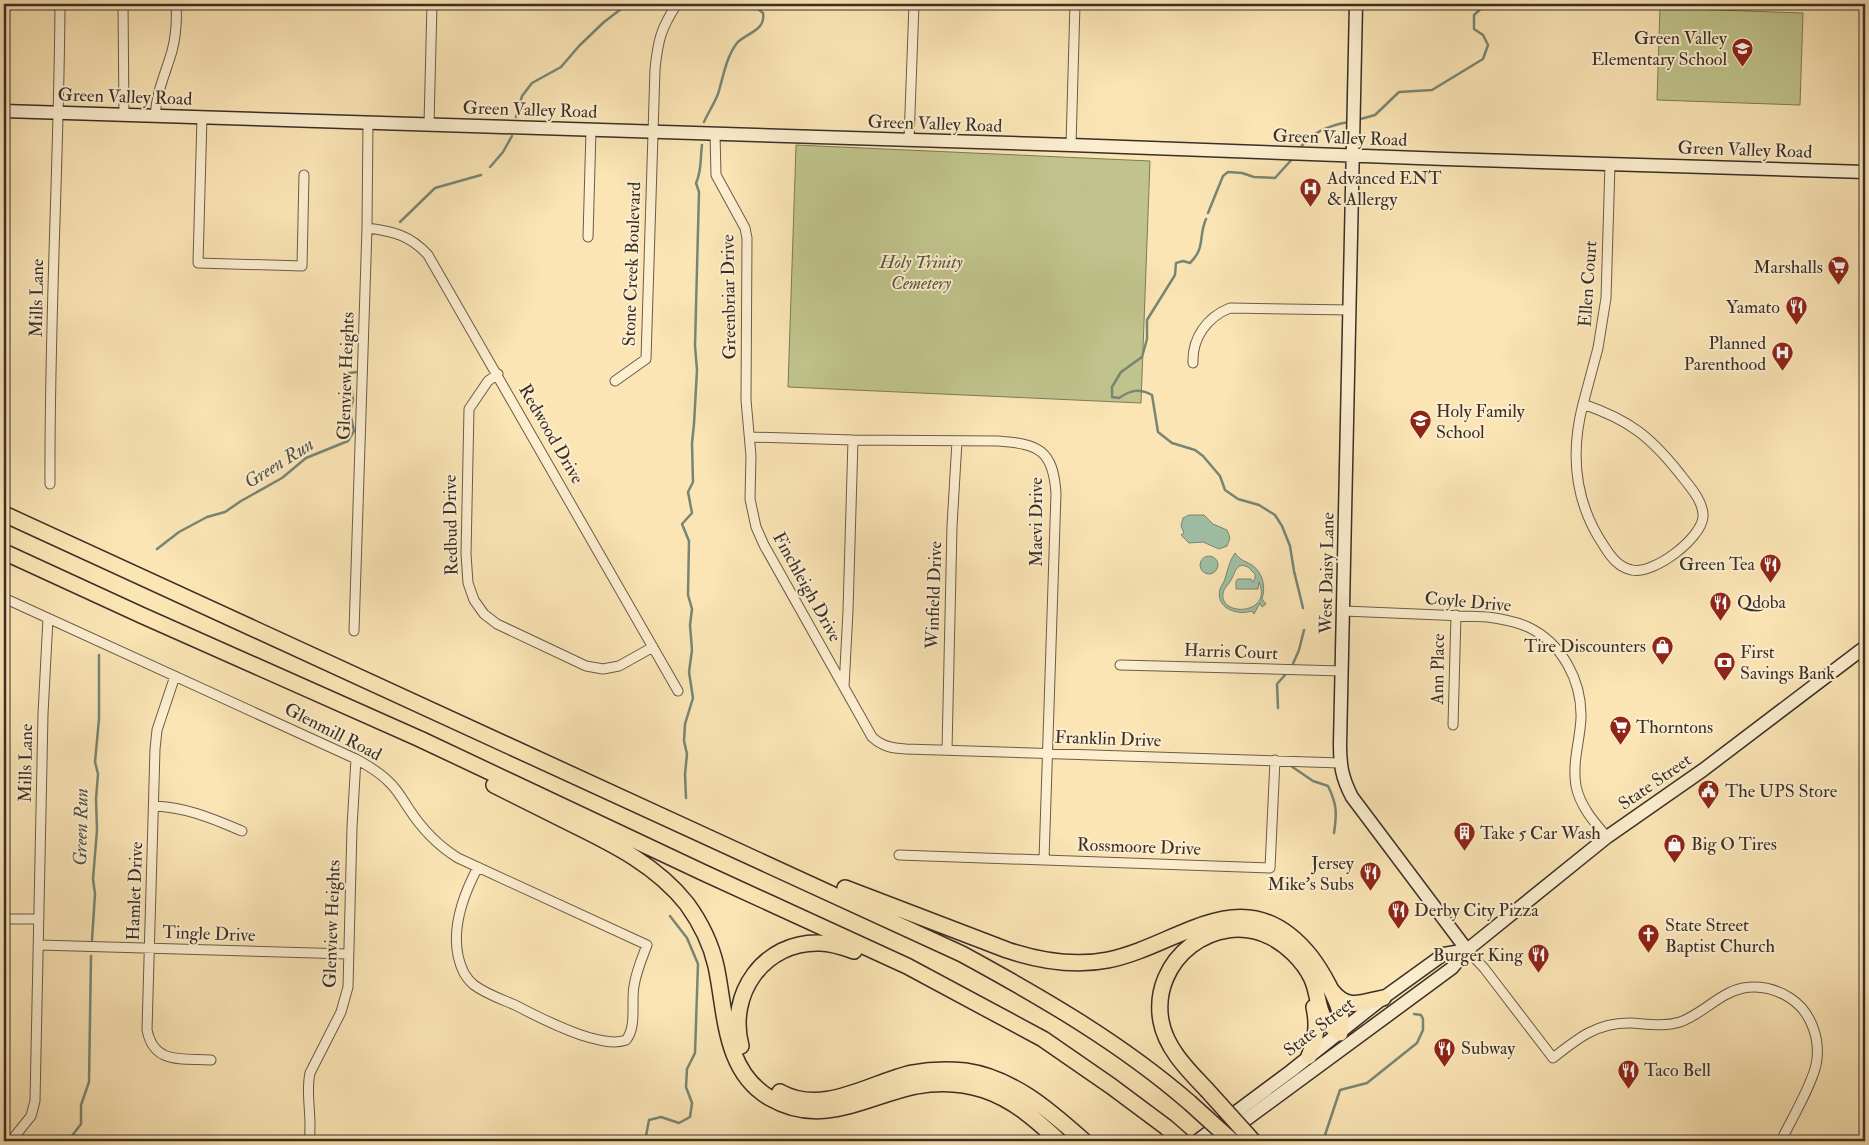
<svg xmlns="http://www.w3.org/2000/svg" width="1869" height="1145" viewBox="0 0 1869 1145" font-family="'IM FELL Double Pica',serif">
  <rect width="100%" height="100%" fill="#fbe5b5"/>
  <filter id="stains"><feTurbulence type="fractalNoise" baseFrequency=".004" numOctaves="4"/><feColorMatrix values="0 0 0 0 .2 0 0 0 0 .09 0 0 0 0 .02 0 0 0 .5 -.17"/></filter>
  <radialGradient id="worn" r=".72"><stop offset=".6" stop-color="#630" stop-opacity="0"/><stop offset="1" stop-color="#630" stop-opacity=".3"/></radialGradient>
  <path fill="#c0c48c" stroke="#7d7a5a" d="M1660,8l143,5 -3,92 -143,-5z
    M796,145l354,16 -9,242 -353,-16z"/>
  <path fill="#a0c0a7" stroke="#778674" fill-rule="evenodd" d="M1189,515h15l9,9 14,6 3,8 -3,8 -8,3 -16,-7 -14,1 -8,-8 3,-2 -3,-7 2,-8z
    M1235,553c5,7 10,8 17,12 11,8 14,22 10,34l4,5 -4,3 -2,-4 -6,11 -2,-3c-15,5 -37,-3 -32,-22 1,-3 4,-7 5,-10 3,-10 4,-17 10,-26zM1242,565l6,2 7,7v4l-2,4 -2,-3h-13l-2,2v8h22l1,-7c15,35 -45,35 -35,8 2,-4 5,-6 7,-10 4,-6 3,-12 11,-15z
    M1200 565a9 9 0 1 1 18 0a9 9 0 1 1-18 0Z"/>
  <g fill="none" stroke-linecap="round" stroke-linejoin="round">
    <path stroke="#778674" stroke-width="2.5" d="M516,117l6,-21 10,-13 29,-16 18,-21 25,-24 21,-16 10,-2
      M1357,120l18,-5 24,-23 33,-2 51,-31 5,-14 -5,-10 -9,-6v-14l12,-11
      M704,122c4,-9 10,-18 14,-28 5,-16 8,-37 19,-51 9,-10 29,-12 26,-30l-11,-9
      M1300,148c12,-16 30,-23 49,-26
      M490,167l13,-15 9,-16
      M1208,213l15,-37 5,-4 14,1 12,4 21,1 19,-21
      M1206,219c-8,18 0,28 -16,44l-7,-2 -7,2 -1,12 -28,45v19l-5,18 -21,15 -9,15v10l7,1c12,-8 20,-10 33,-3l6,37 14,11 23,7 8,6 17,20 5,14 13,9 21,6 16,10 7,11 8,20 4,25 9,37
      M400,222l35,-34 46,-13
      M157,549l22,-17 28,-15 18,-5 16,-11 41,-23 24,-20 42,-17 6,-10 -4,-19 3,-12 -4,-27 8,-1
      M1292,666l7,-16 5,-20
      M1278,708l-1,-24 8,-9
      M1291,766l22,15 15,5c9,18 9,28 6,47
      M686,798l-1,-24 2,-20 -3,-13 1,-17 8,-26 -4,-26 3,-22 -2,-25 2,-16 -4,-14 1,-54 -7,-17 10,-11 -4,-21 5,-10 -1,-39 2,-19 3,-54 -2,-24 4,-154 -3,-9c6,-12 4,-24 6,-38
      M92,940l3,-46 -2,-15 4,-49 -1,-31 2,-25 -3,-12 4,-43v-64
      M1325,1135l15,-45 27,-7 50,-40 6,-13v-11l-2,-4 -7,-1
      M68,1141l13,-17v-19l8,-23 2,-126
      M639,1141l7,-5 3,-16 12,-3 18,6 11,-6 2,-14 -6,-16 1,-18 8,-16 3,-89 -11,-26 -17,-22"/>
    <defs>
      <path id="street" d="M123,4l1,111
        M155,116c2,-26 10,-41 17,-65 4,-15 5,-32 4,-47
        M202,117l-4,146 104,3 2,-91
        M429,124l3,-120
        M715,134l1,41 29,53 2,10 -1,162 5,56 -1,43 6,28 8,18 108,192c11,10 20,11 34,12l435,14
        M909,140l5,-136
        M1071,145l4,-141
        M367,228c25,3 43,7 61,27l250,436
        M588,237l3,-107
        M1193,363c-1,-25 14,-46 37,-55l120,2
        M498,374l-10,7 -19,28 -3,145 2,29 6,17 10,14 13,10 89,42 17,3 16,-3 34,-19
        M615,381l31,-22 9,-290c3,-29 6,-41 22,-65
        M1583,404c46,16 67,32 97,70 9,12 24,27 23,43 -2,22 -50,58 -71,53 -14,-3 -21,-13 -28,-24 -29,-43 -34,-92 -21,-142z
        M1583,404l15,-56 8,-50 4,-134
        M750,437l103,3 145,1c41,3 55,9 58,52l-12,367
        M50,484c-1,-160 9,-320 10,-480
        M4,598l352,161c13,7 25,14 35,25 7,7 12,16 18,25 13,20 28,36 49,49l189,87c-5,13 -11,27 -13,41 -3,16 3,41 -8,54 -14,5 -32,-1 -45,-5 -23,-8 -45,-19 -66,-30 -14,-6 -29,-11 -41,-20 -5,-4 -7,-7 -10,-12 -17,-34 -3,-74 14,-106
        M1344,611l144,6c14,2 27,4 40,10 34,16 54,54 53,91 -1,23 -9,44 -5,68 4,20 18,36 31,51
        M354,631l13,-403 1,-106
        M1120,665l222,6
        M175,676l-18,54 -2,19 -8,281c7,35 35,28 64,30
        M844,687l4,-76 5,-171
        M1453,725l3,-110
        M947,750l5,-224 5,-85
        M154,806c32,1 59,13 88,25
        M899,855l371,13 5,-108
        M4,919h35
        M39,945l309,9
        M1467,950l17,18 69,90c25,-20 45,-36 78,-35 16,1 33,4 49,-1 23,-8 39,-29 63,-34 17,-3 33,1 47,10 22,14 31,43 26,67 -5,22 -25,55 -35,76
        M11,1141l20,-25 4,-15 8,-387 5,-96
        M309,1141c4,-23 -4,-46 1,-68l31,-61 7,-25 4,-160 4,-68"/>
      <path id="secondary" d="M1356,4l-16,741c0,20 2,33 12,52l115,153
        M4,111l1067,34 375,14 419,13
        M1197,1141l94,-70 92,-73 61,-44 23,-4
        M1217,1141l235,-173 15,-18 140,-113 96,-67 162,-123"/>
      <path id="highway" d="M4,514l958,440c79,43 159,89 228,149
        M4,552l137,63 279,124 282,133 205,94 136,73 68,47 55,41 16,14
        M494,785c26,13 52,26 78,39 43,21 85,42 115,80 13,18 24,40 29,62 10,46 7,105 54,132 52,30 94,-1 146,-12 22,-4 47,-3 68,4 30,10 52,30 75,51
        M845,888l162,62c33,11 66,17 101,10 74,-15 137,-86 203,-3 10,13 28,44 30,60 0,5 -1,11 -1,16
        M1332,991c15,20 31,11 51,7
        M741,1046c-14,-52 23,-105 79,-103 12,0 23,4 34,8
        M1309,1056c7,-17 9,-31 5,-49
        M1207,1090c-18,-19 -41,-41 -46,-69 -11,-61 54,-112 110,-84 16,8 32,24 40,40 7,13 6,31 14,43 4,5 10,9 15,13
        M780,1092c43,24 89,-9 132,-19 16,-3 35,-4 53,-2 48,7 84,39 119,70"/>
    </defs>
    <use href="#street" stroke="#6a5c4a" stroke-width="11"/>
    <use href="#secondary" stroke="#3a2f27" stroke-width="15"/>
    <use href="#highway" stroke="#3a2f27" stroke-width="18"/>
    <use href="#street" stroke="#fceecf" stroke-width="9"/>
    <use href="#secondary" stroke="#fceecf" stroke-width="12"/>
    <use href="#highway" stroke="#fbe5b5" stroke-width="15"/>
    <defs>
      <path id="highway-bridge" d="M1207,1090l46,51
        M1190,1103l42,38"/>
    </defs>
    <use href="#highway-bridge" stroke="#3a2f27" stroke-width="18" stroke-linecap="butt"/>
    <use href="#highway-bridge" stroke="#fbe5b5" stroke-width="15"/>
  </g>
  <defs>
    <symbol id="school-pin" viewBox="-11 -11 22 30"><path d="M0 17L-7.5 6A9.5 9.5 0 1 1 7.5 6Z" fill="#8f2418" stroke="#fceecf"/><path d="M0-5L7-2L0 1L-7-2ZM-4 1L0 2.5L4 1V4Q0 6-4 4Z" fill="#fff"/></symbol>
    <symbol id="hospital-pin" viewBox="-11 -11 22 30"><path d="M0 17L-7.5 6A9.5 9.5 0 1 1 7.5 6Z" fill="#8f2418" stroke="#fceecf"/><path d="M-5-5h3v3.5h4V-5h3V5h-3V1.5h-4V5h-3Z" fill="#fff"/></symbol>
    <symbol id="supermarket-pin" viewBox="-11 -11 22 30"><path d="M0 17L-7.5 6A9.5 9.5 0 1 1 7.5 6Z" fill="#8f2418" stroke="#fceecf"/><path d="M-6-5.5h2.5l.6 2H6L4.5 2H-2.5L-4.4-4H-6ZM-1.5 3.2a1.3 1.3 0 1 0 .1 0ZM3 3.2a1.3 1.3 0 1 0 .1 0Z" fill="#fff"/></symbol>
    <symbol id="restaurant-pin" viewBox="-11 -11 22 30"><path d="M0 17L-7.5 6A9.5 9.5 0 1 1 7.5 6Z" fill="#8f2418" stroke="#fceecf"/><path d="M-5-6h1v4h1v-4h1v4h1v-4h1v5L-1.5 .5V6h-2V.5L-5-1ZM5-6V6H3V1.5H1.5Q1.5-4 5-6Z" fill="#fff"/></symbol>
    <symbol id="shop-pin" viewBox="-11 -11 22 30"><path d="M0 17L-7.5 6A9.5 9.5 0 1 1 7.5 6Z" fill="#8f2418" stroke="#fceecf"/><path d="M-5-2.5h2.3a2.7 3.5 0 0 1 5.4 0H5L5.5 6h-11ZM-1.5-2.5h3a1.5 2.3 0 0 0-3 0Z" fill="#fff"/></symbol>
    <symbol id="bank-pin" viewBox="-11 -11 22 30"><path d="M0 17L-7.5 6A9.5 9.5 0 1 1 7.5 6Z" fill="#8f2418" stroke="#fceecf"/><path d="M-6-4H6V4H-6ZM0-2.3a2.3 2.3 0 1 0 0 4.6a2.3 2.3 0 1 0 0-4.6Z" fill="#fff"/></symbol>
    <symbol id="civic-pin" viewBox="-11 -11 22 30"><path d="M0 17L-7.5 6A9.5 9.5 0 1 1 7.5 6Z" fill="#8f2418" stroke="#fceecf"/><path d="M-.6-6.5H3V-4.5H.6V-3L4-1V1h2V6H-6V1h2V-1L-.6-3ZM-1.2 2.5V6h2.4V2.5Z" fill="#fff"/></symbol>
    <symbol id="building-pin" viewBox="-11 -11 22 30"><path d="M0 17L-7.5 6A9.5 9.5 0 1 1 7.5 6Z" fill="#8f2418" stroke="#fceecf"/><path d="M-4-6H4V6H1V3H-1V6H-4ZM-2.5-4.3h1.7v1.8h-1.7ZM.8-4.3h1.7v1.8H.8ZM-2.5-1h1.7V.8h-1.7ZM.8-1h1.7V.8H.8Z" fill="#fff"/></symbol>
    <symbol id="church-pin" viewBox="-11 -11 22 30"><path d="M0 17L-7.5 6A9.5 9.5 0 1 1 7.5 6Z" fill="#8f2418" stroke="#fceecf"/><path d="M-1.2-6h2.4v3.5h3.3v2.4h-3.3V6h-2.4V-.1h-3.3v-2.4h3.3Z" fill="#fff"/></symbol>
  </defs>
  <g fill-rule="evenodd">
    <use href="#school-pin" x="1730" y="36" width="25" height="34"/>
    <use href="#hospital-pin" x="1298" y="176" width="25" height="34"/>
    <use href="#supermarket-pin" x="1826" y="254" width="25" height="34"/>
    <use href="#restaurant-pin" x="1784" y="294" width="25" height="34"/>
    <use href="#hospital-pin" x="1770" y="340" width="25" height="34"/>
    <use href="#school-pin" x="1408" y="408" width="25" height="34"/>
    <use href="#restaurant-pin" x="1758" y="552" width="25" height="34"/>
    <use href="#restaurant-pin" x="1708" y="590" width="25" height="34"/>
    <use href="#shop-pin" x="1650" y="634" width="25" height="34"/>
    <use href="#bank-pin" x="1712" y="650" width="25" height="34"/>
    <use href="#supermarket-pin" x="1608" y="714" width="25" height="34"/>
    <use href="#civic-pin" x="1696" y="778" width="25" height="34"/>
    <use href="#building-pin" x="1452" y="820" width="25" height="34"/>
    <use href="#shop-pin" x="1662" y="832" width="25" height="34"/>
    <use href="#restaurant-pin" x="1358" y="860" width="25" height="34"/>
    <use href="#restaurant-pin" x="1386" y="898" width="25" height="34"/>
    <use href="#church-pin" x="1636" y="922" width="25" height="34"/>
    <use href="#restaurant-pin" x="1526" y="942" width="25" height="34"/>
    <use href="#restaurant-pin" x="1432" y="1036" width="25" height="34"/>
    <use href="#restaurant-pin" x="1616" y="1058" width="25" height="34"/>
  </g>
  <g text-anchor="middle" dominant-baseline="central" stroke-width="4" stroke-linejoin="round" paint-order="stroke">
    <g font-size="18" fill="#3a2f27" stroke="#fceecf" text-anchor="start">
      <text x="1727" y="38" text-anchor="end">Green Valley<tspan x="1727" dy="21">Elementary School</tspan></text>
      <text x="1327" y="178">Advanced ENT<tspan x="1327" dy="21">&amp; Allergy</tspan></text>
      <text x="1823" y="267" text-anchor="end">Marshalls</text>
      <text x="1780" y="307" text-anchor="end">Yamato</text>
      <text x="1766" y="343" text-anchor="end">Planned<tspan x="1766" dy="21">Parenthood</tspan></text>
      <text x="1436" y="411">Holy Family<tspan x="1436" dy="21">School</tspan></text>
      <text x="1755" y="564" text-anchor="end">Green Tea</text>
      <text x="1737" y="602">Qdoba</text>
      <text x="1646" y="646" text-anchor="end">Tire Discounters</text>
      <text x="1740" y="652">First<tspan x="1740" dy="21">Savings Bank</tspan></text>
      <text x="1636" y="727">Thorntons</text>
      <text x="1725" y="791">The UPS Store</text>
      <text x="1480" y="833">Take 5 Car Wash</text>
      <text x="1691" y="844">Big O Tires</text>
      <text x="1354" y="863" text-anchor="end">Jersey<tspan x="1354" dy="21">Mike's Subs</tspan></text>
      <text x="1414" y="910">Derby City Pizza</text>
      <text x="1665" y="925">State Street<tspan x="1665" dy="21">Baptist Church</tspan></text>
      <text x="1523" y="955" text-anchor="end">Burger King</text>
      <text x="1461" y="1048">Subway</text>
      <text x="1644" y="1070">Taco Bell</text>
    </g>
    <g font-size="18" fill="#3a2f27" stroke="#fceecf">
      <text transform="translate(125 97) rotate(2)">Green Valley Road</text>
      <text transform="translate(530 110) rotate(2)">Green Valley Road</text>
      <text transform="translate(935 124) rotate(2)">Green Valley Road</text>
      <text transform="translate(1340 138) rotate(2)">Green Valley Road</text>
      <text transform="translate(1745 150) rotate(2)">Green Valley Road</text>
      <text transform="translate(632 264) rotate(-88)">Stone Creek Boulevard</text>
      <text transform="translate(1588 284) rotate(-86)">Ellen Court</text>
      <text transform="translate(729 297) rotate(-91)">Greenbriar Drive</text>
      <text transform="translate(37 298) rotate(-89)">Mills Lane</text>
      <text transform="translate(346 376) rotate(-88)">Glenview Heights</text>
      <text transform="translate(551 434) rotate(60)">Redwood Drive</text>
      <text transform="translate(1036 522) rotate(-90)">Maevi Drive</text>
      <text transform="translate(451 525) rotate(-91)">Redbud Drive</text>
      <text transform="translate(1327 573) rotate(-89)">West Daisy Lane</text>
      <text transform="translate(807 587) rotate(61)">Finchleigh Drive</text>
      <text transform="translate(934 595) rotate(-88)">Winfield Drive</text>
      <text transform="translate(1468 602) rotate(5)">Coyle Drive</text>
      <text transform="translate(1231 652) rotate(2)">Harris Court</text>
      <text transform="translate(1438 669) rotate(-89)">Ann Place</text>
      <text transform="translate(333 732) rotate(27)">Glenmill Road</text>
      <text transform="translate(1108 739) rotate(2)">Franklin Drive</text>
      <text transform="translate(26 763) rotate(-89)">Mills Lane</text>
      <text transform="translate(1655 782) rotate(-35)">State Street</text>
      <text transform="translate(1139 847) rotate(2)">Rossmoore Drive</text>
      <text transform="translate(135 891) rotate(-88)">Hamlet Drive</text>
      <text transform="translate(332 924) rotate(-88)">Glenview Heights</text>
      <text transform="translate(209 934) rotate(2)">Tingle Drive</text>
      <text transform="translate(1319 1027) rotate(-38)">State Street</text>
    </g>
    <g font-size="18" font-style="italic" fill="#5c5440" stroke="#fceecf">
      <text x="921" y="262">Holy Trinity<tspan x="921" dy="21">Cemetery</tspan></text>
    </g>
    <g font-size="19" font-style="italic" fill="#545347" stroke="#fceecf">
      <text transform="translate(279 463) rotate(-32)">Green Run</text>
      <text transform="translate(81 827) rotate(-89)">Green Run</text>
    </g>
  </g>
  <rect width="1869" height="1145" fill="none" stroke="#fbe5b5" stroke-width="20"/>
  <rect x="5" y="5" width="1859" height="1135" fill="none" stroke="#3a2f27" stroke-width="2.5"/>
  <rect x="10" y="10" width="1849" height="1125" fill="none" stroke="#3a2f27"/>
  <rect width="100%" height="100%" filter="url(#stains)"/>
  <rect width="100%" height="100%" fill="url(#worn)"/>
</svg>
